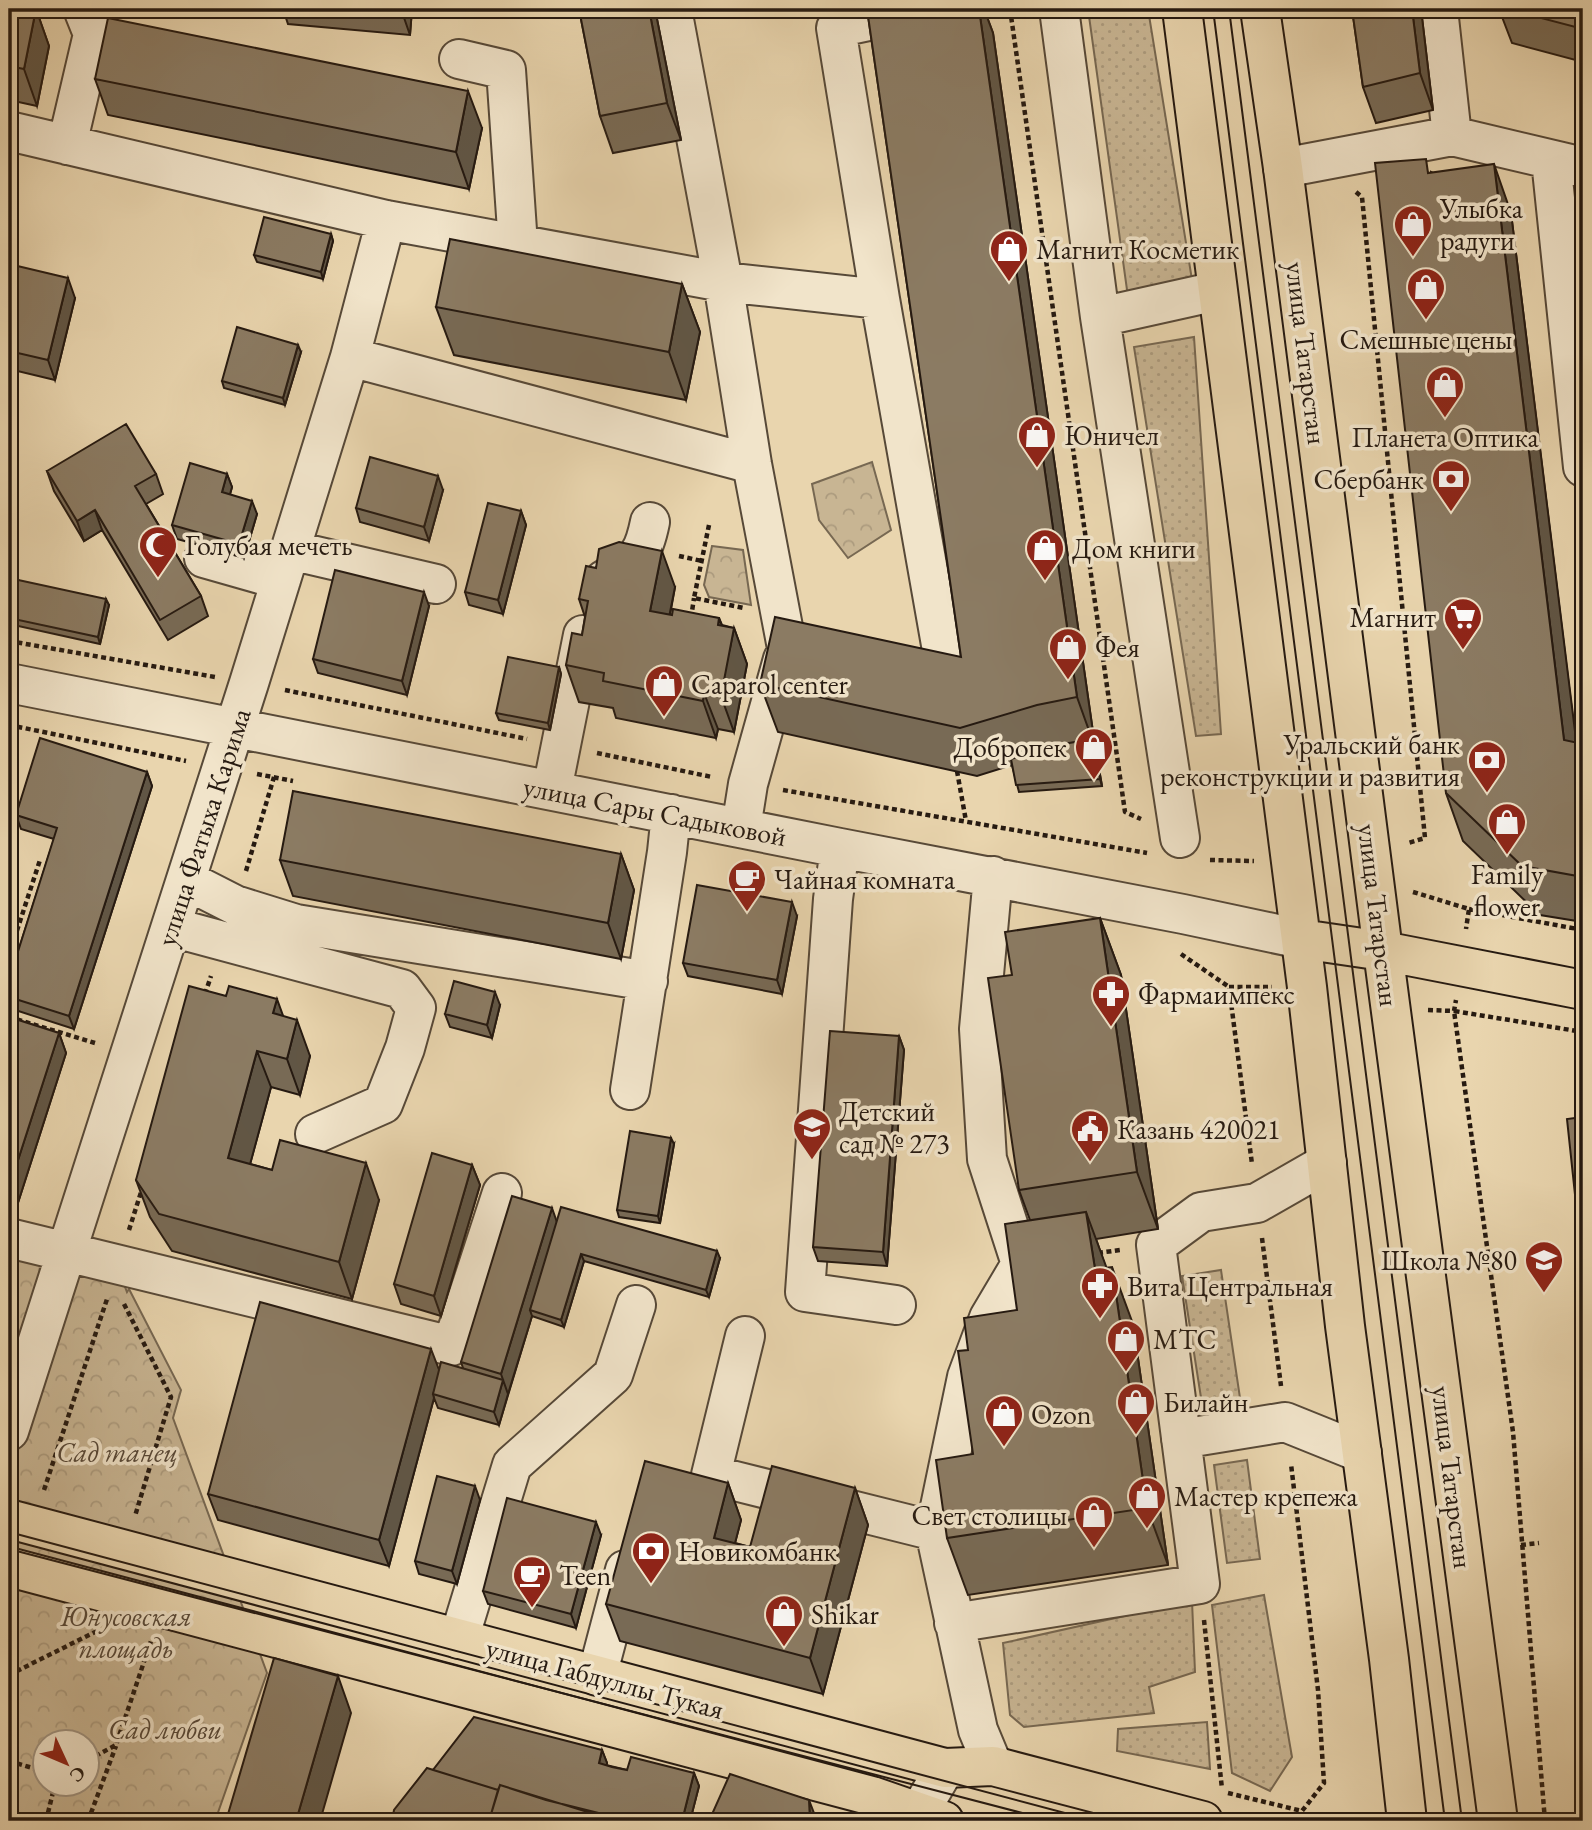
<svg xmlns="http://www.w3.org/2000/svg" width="1592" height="1830" viewBox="0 0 1592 1830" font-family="'EB Garamond',serif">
  <defs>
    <pattern id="grass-dots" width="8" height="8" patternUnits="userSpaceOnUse" patternTransform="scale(1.75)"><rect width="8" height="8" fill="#c8b593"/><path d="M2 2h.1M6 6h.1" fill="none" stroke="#ac9b7e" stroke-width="1.8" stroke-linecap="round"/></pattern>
    <pattern id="park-crowns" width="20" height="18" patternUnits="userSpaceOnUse" patternTransform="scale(1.75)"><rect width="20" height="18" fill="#c8b593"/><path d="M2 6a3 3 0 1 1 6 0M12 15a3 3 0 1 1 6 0" fill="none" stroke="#ac9b7e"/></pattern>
  </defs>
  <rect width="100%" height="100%" fill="#e9d5ae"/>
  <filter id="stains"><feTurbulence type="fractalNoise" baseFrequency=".00286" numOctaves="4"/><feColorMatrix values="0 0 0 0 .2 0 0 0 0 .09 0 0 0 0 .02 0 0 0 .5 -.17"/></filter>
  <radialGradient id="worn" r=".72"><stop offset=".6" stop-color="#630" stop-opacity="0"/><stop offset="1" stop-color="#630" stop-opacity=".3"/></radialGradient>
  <path fill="url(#grass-dots)" stroke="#776852" stroke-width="2" d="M1088,9h60l45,277 -65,11z
    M1194,337l27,397 -25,2 -62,-389z
    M1221,1270l19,128 -38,6 -20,-128z
    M1247,1460l13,99 -33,4 -13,-98z
    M1264,1595l28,162 -22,34 -38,-18 -20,-168z
    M1192,1601l3,71 -46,15 5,26 -130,14 -14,-12 -7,-72z
    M1207,1722l3,47 -93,-18 1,-22z"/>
  <path fill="url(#park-crowns)" stroke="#776852" stroke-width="2" fill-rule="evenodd" d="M872,462l19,68 -43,28 -29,-38 -7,-36z
    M712,546l31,4 8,55 -42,-8 -5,-12z
    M9,1237l108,29 10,26 2,-3 52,101 -8,28 94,255 -52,148h-206zM46,1742h42v42h-42z"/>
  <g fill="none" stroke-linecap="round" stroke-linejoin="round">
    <defs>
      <path id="minor" d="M672,9l51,273 157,17
        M1059,9l41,308 80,521
        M1438,9l14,127
        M459,59l47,11 12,175
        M9,131l377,89 337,62 29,182 35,184
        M67,145l26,-111 -10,-25
        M1551,160l32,307
        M1283,168l169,-32 131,31
        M1100,317l117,-26
        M350,357l402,107
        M290,550l146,34
        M204,558l77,22
        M604,580c31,-21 38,-19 46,-58
        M914,668l32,5 -66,-374 -44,-271 89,-19
        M9,683l831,165 343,66 118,25
        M552,790l31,-155
        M741,828l7,-44 35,-125
        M840,848l-7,51 -28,393 91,13
        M186,880l49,25 61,19 352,57
        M171,927l231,62 14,19 -11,40 -22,56 -68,30
        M630,1090l37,-238 4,-38
        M9,1238l443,108 50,-153
        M745,1336l-34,139 224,56
        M9,1431l240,-748 101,-326 36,-137
        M1181,1439l104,-17 77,31
        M954,1623l246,-39 -44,-339 45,-33 56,-9 70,-40
        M459,1639l53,-174 101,-90 23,-70
        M597,1676l28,-106
        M993,1766l-15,-36 -43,-199 32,-154 22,-59 32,-54 -34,-105 -8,-130 14,-153
        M914,1821l31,-53"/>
      <path id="major" d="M1182,9l125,978 38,339 44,333 18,162
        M1260,9l23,159 100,783 115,870
        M1301,939l82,12 200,39
        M9,1519l936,249 48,-2 210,55
        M9,1567l863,229 72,25"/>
    </defs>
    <use href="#minor" stroke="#574938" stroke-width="42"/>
    <use href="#major" stroke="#261a11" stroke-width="42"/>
    <path stroke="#261a11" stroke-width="4.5" stroke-dasharray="5 3.5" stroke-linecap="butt" d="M1010,9l115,803 16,7
      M1356,192l6,5 63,641 -17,5
      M709,525l-15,73 50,10
      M679,556l23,5
      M691,618l3,-20
      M9,641l206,36
      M285,690l242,49
      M9,725l177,36
      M597,753l115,24
      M957,771l9,50
      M257,774l36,7
      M783,790l364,63
      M1210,860l44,1
      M246,871l28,-94
      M1413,892l56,17 -3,20
      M1469,909l114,21
      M1181,954l48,33 23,177
      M9,955l31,-95
      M1229,987h43
      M205,994l6,-18
      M1428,1010l26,1 2,-11
      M9,1017l86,26
      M129,1230l13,-41
      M1262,1238l19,148
      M1098,1253l22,-3
      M9,1296l7,-20
      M124,1304l47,93 -36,119
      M44,1490l63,-191
      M1521,1545l18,-2
      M1204,1620l18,169
      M9,1675l90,-45
      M88,1760l28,-15 35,-104
      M9,1761l37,11
      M1228,1793l74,18 22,-28 -6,-93 -27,-226
      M46,1821l9,-37
      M88,1821l28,-75
      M1545,1821l-32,-389 -59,-421 129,21"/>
    <use href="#minor" stroke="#f1e4ca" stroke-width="38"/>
    <use href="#major" stroke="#e9d5ae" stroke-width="38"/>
    <path stroke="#261a11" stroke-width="2" d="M1213,9l232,1812
      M1229,9l233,1812
      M9,1532l1086,289
      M9,1549l1044,272"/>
  </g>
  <path fill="#786a55" stroke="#261a11" stroke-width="2" d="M9,9h27l13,37 -12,60 -28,-6z
    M283,9h129l-2,26 -122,-11z
    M579,9h76l26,131 -68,13 -13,-37z
    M867,9h117l9,24 102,713 7,40 -83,6 -7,-27 -35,11 -199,-44 -18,-48 201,-27z
    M1352,9h69l12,101 -57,13 -13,-36z
    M1499,9h84v53l-71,-19z
    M95,79l387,49 -13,61 -361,-74z
    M1431,172l80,41 65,530 7,1v178l-43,-7 -77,-74 -17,-48z
    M331,234l2,7 -10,38 -66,-17 -3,-7z
    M9,264l66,34 -20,82 -46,-11z
    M682,284l18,48 -14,68 -232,-45 -18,-48z
    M301,352l-16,53 -61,-17 -2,-7z
    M47,471l109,3 7,20 -17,10 55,92 7,20 -40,24 -66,-110 -18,11 -30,-50z
    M227,474l5,13 -2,7 27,20 -13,44 -67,-19 -5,-14z
    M443,490l-14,51 -69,-19 -4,-14z
    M521,511l5,14 -23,89 -34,-9 -4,-13z
    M9,578l100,27 -9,39 -91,-20z
    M675,587l-5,28 49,3 3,7 12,3 13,36 -13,68 -16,-3 -2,9 -100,-20 -3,-10 -34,-6 -13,-37 16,-30 3,-18 -6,-18z
    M429,606l-22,89 -89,-22 -5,-14z
    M559,667l2,7 -11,56 -51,-10 -3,-7z
    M147,772l5,14 -78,243 -65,-21v-28l45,-141 -33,-10 -5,-14z
    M621,854l13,36 -13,69 -328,-63 -13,-36z
    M797,916l-15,78 -94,-18 -5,-13z
    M1100,918l21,57 37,254 -62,10 10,29 27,56 35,241 -200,30 -21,-57 26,-84 -5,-104 49,-40 13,-90 -11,-30 -7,-215z
    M500,1005l-8,33 -42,-11 -5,-13z
    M283,1016l27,40 -10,39 -29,-8 -21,77 129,36 -27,99 -180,-48 -22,-34 -14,-37z
    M9,1017l50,16 7,20 -51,159 -6,-2z
    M899,1036l5,14 -17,216 -69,-5 -5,-14z
    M674,1144l-14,79 -41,-6 -2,-7z
    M472,1165l8,20 -39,131 -40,-12 -7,-20z
    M557,1222l163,36 -11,39 -125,-36 -20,66 -32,-11 -33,109 -61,-17 -4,-10 -45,168 -171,-46 -10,-26 231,-124 24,-2 -2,-6z
    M728,1483l13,37 -6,23 15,4 105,-59 13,37 -45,169 -203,-53 -14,-37z
    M480,1500l-23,84 -38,-10 -4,-13z
    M601,1535l-25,93 -88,-24 -5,-13z
    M602,1750l5,13 -1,2 21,5 67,3 5,13 -9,35h-298l41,-51z"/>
  <path fill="#615645" stroke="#261a11" stroke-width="2" d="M36,9l13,37 -12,60 -13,-37z
    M401,9h11l-2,26z
    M649,9h6l26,131 -14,-37z
    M979,9h5l9,24 102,713 7,40 -2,-7 -8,-40 -15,-42z
    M1412,9h9l12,101 -13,-37z
    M468,91l14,37 -13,61 -13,-37z
    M1494,164l17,49 71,575 -18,-48z
    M331,234l2,7 -10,38 -2,-7z
    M68,278l7,20 -20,82 -7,-20z
    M682,284l18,48 -14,68 -17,-48z
    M298,345l3,7 -16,53 -2,-7z
    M227,474l5,13 -5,18 -5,-13z
    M438,476l5,14 -14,51 -5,-14z
    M252,501l5,13 -13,44 -5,-14z
    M95,510l7,20 -18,11 -7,-20z
    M521,511l5,14 -23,89 -5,-14z
    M662,551l13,36 -12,61 -13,-37z
    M424,592l5,14 -22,89 -5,-14z
    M106,599l3,6 -9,39 -2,-7z
    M719,618l11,30 4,-20 13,36 -13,68 -13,-36 -3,-71z
    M559,667l2,7 -11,56 -2,-7z
    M704,693l14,36 -2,9 -13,-37z
    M147,772l5,14 -78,243 -5,-13z
    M621,854l13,36 -13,69 -13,-36z
    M792,902l5,14 -15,78 -5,-14z
    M1100,918l21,57 37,254 -21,-57z
    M495,992l5,13 -8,33 -5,-13z
    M277,999l13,36 -17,-22z
    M297,1020l13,36 -10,39 -13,-36z
    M59,1033l7,20 -51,159 -6,-17v-7z
    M899,1036l5,14 -17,216 -4,-14z
    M257,1051l14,36 -29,107 -14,-36z
    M671,1138l3,6 -14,79 -2,-7z
    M366,1163l13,37 -27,99 -13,-37z
    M472,1165l8,20 -39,131 -7,-20z
    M552,1208l7,20 -29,82 2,6 -24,78 -7,-20z
    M1086,1212l21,57h-12z
    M717,1251l3,7 -11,39 -3,-7z
    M581,1254l3,7 -20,66 -3,-7z
    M1112,1267l21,57 35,241 -21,-57z
    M431,1349l10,26 -8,19 1,4 -45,168 -10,-26z
    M503,1380l5,14 -9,31 -5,-13z
    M728,1483l13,37 -14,54 -13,-36z
    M475,1486l5,14 -23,84 -5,-13z
    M855,1488l13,37 -45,169 -13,-36z
    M596,1522l5,13 -25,93 -5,-14z
    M338,1676l13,37 -31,108h-24z
    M602,1750l5,13 -3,14 -5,-14z
    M694,1773l5,13 -9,35h-8z
    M809,1800l8,21h-7z"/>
  <path fill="#8b7b63" stroke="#261a11" stroke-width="2" d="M9,9h27l-12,60 -15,-3z
    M579,9h70l18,94 -67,13z
    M867,9h112l98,688 -40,8 -77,23 -200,-44 15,-67 186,40z
    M1352,9h60l8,64 -57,14z
    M1507,9h76v20z
    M108,18l360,73 -12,61 -361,-73z
    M1426,159l2,14 66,-9 70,576 19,4v133l-61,-11 -76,-73 -71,-630z
    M264,217l67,17 -10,38 -67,-17z
    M450,239l232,45 -13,68 -233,-45z
    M9,264l59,14 -20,82 -39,-9z
    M237,327l61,18 -15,53 -61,-17z
    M126,424l30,50 -21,12 66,110 -41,24 -65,-110 -18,11 -30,-50z
    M370,457l68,19 -14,51 -68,-19z
    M190,463l37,11 -5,18 30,9 -13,43 -67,-19z
    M488,503l33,8 -23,89 -33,-8z
    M619,542l43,9 -12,60 22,4 1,-6 46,9 -1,7 16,3 -13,68 -17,-3 -1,8 -100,-20 1,-8 -38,-8 6,-32 10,2 6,-34 -9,-2 7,-33 10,2 3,-19z
    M335,570l89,22 -22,89 -89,-22z
    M9,578l97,21 -8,38 -89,-19z
    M508,657l51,10 -11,56 -52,-10z
    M40,738l107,34 -78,244 -60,-19v-17l48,-152 -41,-13z
    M1092,739l8,40 -84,6 -5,-26 41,-13z
    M293,791l328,63 -13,69 -328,-63z
    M697,885l95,17 -15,78 -94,-17z
    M1100,918l37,254 -118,18 -31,-212 24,-3 -7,-43z
    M454,981l41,11 -8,33 -42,-11z
    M189,986l37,10 3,-10 48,13 -4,14 24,7 -10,39 -30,-8 -29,107 44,12 8,-30 86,23 -27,99 -180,-48 -23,-34z
    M9,1017l50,16 -50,155z
    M830,1031l69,5 -16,216 -70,-5z
    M1583,1117v153l-16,-151z
    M630,1131l41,7 -13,78 -41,-6z
    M432,1153l40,12 -38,131 -40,-12z
    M512,1196l40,12 -51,166 -40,-12z
    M561,1207l156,44 -11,39 -125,-36 -20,66 -31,-10z
    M1086,1212l9,57 17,-2 35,241 -200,30 -11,-78 37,-6 -15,-103 10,-1 -4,-32 53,-8 -12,-86z
    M260,1302l171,47 -52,191 -171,-46z
    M441,1362l62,18 -9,32 -61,-18z
    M645,1461l83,22 -14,55 36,9 22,-81 83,22 -45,170 -204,-54z
    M437,1476l38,10 -23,85 -37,-10z
    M507,1498l89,24 -25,92 -88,-23z
    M274,1658l64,18 -42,145h-70z
    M474,1717l128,33 -3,13 13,4 15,3 4,-13 63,16 -12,48h-51l-85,-21 -46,-15 -2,5 -65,-20z
    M427,1768l71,22 -9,31h-97l2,-11z
    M730,1774l79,26 1,21h-101z
    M500,1785l117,36h-128z"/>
  <defs>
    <symbol id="shop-pin" viewBox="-11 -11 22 30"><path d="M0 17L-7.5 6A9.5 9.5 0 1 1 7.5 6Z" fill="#8f2418" stroke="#f1e4ca"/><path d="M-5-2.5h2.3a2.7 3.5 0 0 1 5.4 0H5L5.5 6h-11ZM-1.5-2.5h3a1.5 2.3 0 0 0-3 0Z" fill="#fff"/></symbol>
    <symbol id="bank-pin" viewBox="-11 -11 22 30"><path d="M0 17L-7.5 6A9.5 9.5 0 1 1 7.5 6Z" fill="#8f2418" stroke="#f1e4ca"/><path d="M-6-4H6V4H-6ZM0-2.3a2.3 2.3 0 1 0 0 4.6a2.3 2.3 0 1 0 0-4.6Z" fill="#fff"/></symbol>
    <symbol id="mosque-pin" viewBox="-11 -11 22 30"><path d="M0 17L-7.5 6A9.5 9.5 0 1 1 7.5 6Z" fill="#8f2418" stroke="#f1e4ca"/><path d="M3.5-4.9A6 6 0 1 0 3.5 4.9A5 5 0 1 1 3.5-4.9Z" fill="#fff"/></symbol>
    <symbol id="supermarket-pin" viewBox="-11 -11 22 30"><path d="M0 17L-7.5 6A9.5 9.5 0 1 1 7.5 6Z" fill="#8f2418" stroke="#f1e4ca"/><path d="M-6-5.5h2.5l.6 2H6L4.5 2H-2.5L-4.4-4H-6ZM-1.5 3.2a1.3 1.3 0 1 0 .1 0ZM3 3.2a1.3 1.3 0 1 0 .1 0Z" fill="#fff"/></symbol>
    <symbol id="cafe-pin" viewBox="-11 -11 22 30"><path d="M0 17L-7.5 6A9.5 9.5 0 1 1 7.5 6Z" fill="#8f2418" stroke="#f1e4ca"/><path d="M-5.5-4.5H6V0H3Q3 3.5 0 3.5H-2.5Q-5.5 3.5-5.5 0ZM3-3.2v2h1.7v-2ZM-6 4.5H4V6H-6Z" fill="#fff"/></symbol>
    <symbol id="pharmacy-pin" viewBox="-11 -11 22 30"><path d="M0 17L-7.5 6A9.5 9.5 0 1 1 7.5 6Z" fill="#8f2418" stroke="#f1e4ca"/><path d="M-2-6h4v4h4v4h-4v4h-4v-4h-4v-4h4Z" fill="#fff"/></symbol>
    <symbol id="school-pin" viewBox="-11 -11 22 30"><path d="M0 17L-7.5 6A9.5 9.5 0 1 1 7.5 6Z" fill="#8f2418" stroke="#f1e4ca"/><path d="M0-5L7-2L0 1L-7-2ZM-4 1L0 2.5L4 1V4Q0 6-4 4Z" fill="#fff"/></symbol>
    <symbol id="civic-pin" viewBox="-11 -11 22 30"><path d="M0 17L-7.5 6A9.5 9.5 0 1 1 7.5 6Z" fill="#8f2418" stroke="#f1e4ca"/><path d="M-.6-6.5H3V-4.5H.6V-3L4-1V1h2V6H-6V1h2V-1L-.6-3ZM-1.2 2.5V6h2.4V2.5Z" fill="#fff"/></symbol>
  </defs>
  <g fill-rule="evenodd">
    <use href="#shop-pin" x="1391" y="202" width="44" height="60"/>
    <use href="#shop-pin" x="987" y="227" width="44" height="60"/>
    <use href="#shop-pin" x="1404" y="265" width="44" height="60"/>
    <use href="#shop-pin" x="1423" y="363" width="44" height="60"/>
    <use href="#shop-pin" x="1015" y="413" width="44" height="60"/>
    <use href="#bank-pin" x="1429" y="457" width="44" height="60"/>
    <use href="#mosque-pin" x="136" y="523" width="44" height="60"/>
    <use href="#shop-pin" x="1023" y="526" width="44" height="60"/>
    <use href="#supermarket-pin" x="1441" y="595" width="44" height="60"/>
    <use href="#shop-pin" x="1046" y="625" width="44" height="60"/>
    <use href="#shop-pin" x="642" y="662" width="44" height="60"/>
    <use href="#shop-pin" x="1072" y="725" width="44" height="60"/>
    <use href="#bank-pin" x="1465" y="738" width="44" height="60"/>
    <use href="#shop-pin" x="1485" y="800" width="44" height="60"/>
    <use href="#cafe-pin" x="725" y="857" width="44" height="60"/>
    <use href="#pharmacy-pin" x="1089" y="972" width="44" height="60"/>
    <use href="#school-pin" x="790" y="1105" width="44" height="60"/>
    <use href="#civic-pin" x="1068" y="1107" width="44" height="60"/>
    <use href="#school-pin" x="1522" y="1238" width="44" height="60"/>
    <use href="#pharmacy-pin" x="1078" y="1264" width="44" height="60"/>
    <use href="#shop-pin" x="1104" y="1317" width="44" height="60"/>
    <use href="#shop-pin" x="1114" y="1380" width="44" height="60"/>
    <use href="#shop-pin" x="982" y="1392" width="44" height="60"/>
    <use href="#shop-pin" x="1125" y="1474" width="44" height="60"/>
    <use href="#shop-pin" x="1072" y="1493" width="44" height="60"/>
    <use href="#bank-pin" x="629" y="1529" width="44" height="60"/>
    <use href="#cafe-pin" x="510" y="1553" width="44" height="60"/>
    <use href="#shop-pin" x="762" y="1592" width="44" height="60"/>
  </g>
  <g text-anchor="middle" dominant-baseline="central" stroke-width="7" stroke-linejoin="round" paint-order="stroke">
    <g font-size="28" fill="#261a11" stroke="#f1e4ca" text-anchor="start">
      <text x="1440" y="208">Улыбка<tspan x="1440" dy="32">радуги</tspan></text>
      <text x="1036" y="249">Магнит Косметик</text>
      <text x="1426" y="339" text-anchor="middle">Смешные цены</text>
      <text x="1064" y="435">Юничел</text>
      <text x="1445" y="437" text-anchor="middle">Планета Оптика</text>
      <text x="1424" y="479" text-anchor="end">Сбербанк</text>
      <text x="185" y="545">Голубая мечеть</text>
      <text x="1072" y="548">Дом книги</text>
      <text x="1436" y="617" text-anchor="end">Магнит</text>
      <text x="1095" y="647">Фея</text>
      <text x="691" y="684">Caparol center</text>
      <text x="1460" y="744" text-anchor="end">Уральский банк<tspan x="1460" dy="32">реконструкции и развития</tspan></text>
      <text x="1067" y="747" text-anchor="end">Добропек</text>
      <text x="1507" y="874" text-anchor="middle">Family<tspan x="1507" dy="32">flower</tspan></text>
      <text x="774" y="879">Чайная комната</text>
      <text x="1138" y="994">Фармаимпекс</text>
      <text x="839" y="1111">Детский<tspan x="839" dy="32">сад № 273</tspan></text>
      <text x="1117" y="1129">Казань 420021</text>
      <text x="1517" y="1260" text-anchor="end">Школа №80</text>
      <text x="1127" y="1286">Вита Центральная</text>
      <text x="1153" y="1339">МТС</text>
      <text x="1163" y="1402">Билайн</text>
      <text x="1031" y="1414">Ozon</text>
      <text x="1174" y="1496">Мастер крепежа</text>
      <text x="1067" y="1515" text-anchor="end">Свет столицы</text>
      <text x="678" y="1551">Новикомбанк</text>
      <text x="559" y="1575">Teen</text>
      <text x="811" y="1614">Shikar</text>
    </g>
    <g font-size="28" fill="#261a11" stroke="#f1e4ca">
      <text transform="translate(1307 353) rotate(83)">улица Татарстан</text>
      <text transform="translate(655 811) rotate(11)">улица Сары Садыковой</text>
      <text transform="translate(203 827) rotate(-72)">улица Фатыха Карима</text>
      <text transform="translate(1379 915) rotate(83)">улица Татарстан</text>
      <text transform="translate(1453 1477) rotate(83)">улица Татарстан</text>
      <text transform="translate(605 1678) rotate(15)">улица Габдуллы Тукая</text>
    </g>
    <g font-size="28" font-style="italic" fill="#574838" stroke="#f1e4ca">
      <text x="117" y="1452">Сад танец</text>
      <text x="126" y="1616">Юнусовская<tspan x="126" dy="32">площадь</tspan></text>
      <text x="165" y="1729">Сад любви</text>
    </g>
  </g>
  <rect width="1592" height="1830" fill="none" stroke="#e9d5ae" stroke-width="35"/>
  <rect x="10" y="10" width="1571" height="1809" fill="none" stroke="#261a11" stroke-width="3.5"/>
  <rect x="18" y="18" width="1557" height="1795" fill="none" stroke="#261a11" stroke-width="2"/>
  <g transform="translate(66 1763) rotate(134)"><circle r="33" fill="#f1e4ca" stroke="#a09380" stroke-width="2"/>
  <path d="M0-5L12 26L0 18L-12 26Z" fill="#8f2418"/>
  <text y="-10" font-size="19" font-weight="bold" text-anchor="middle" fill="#261a11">С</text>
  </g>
  <rect width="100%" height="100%" filter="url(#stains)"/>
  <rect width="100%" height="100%" fill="url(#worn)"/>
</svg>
